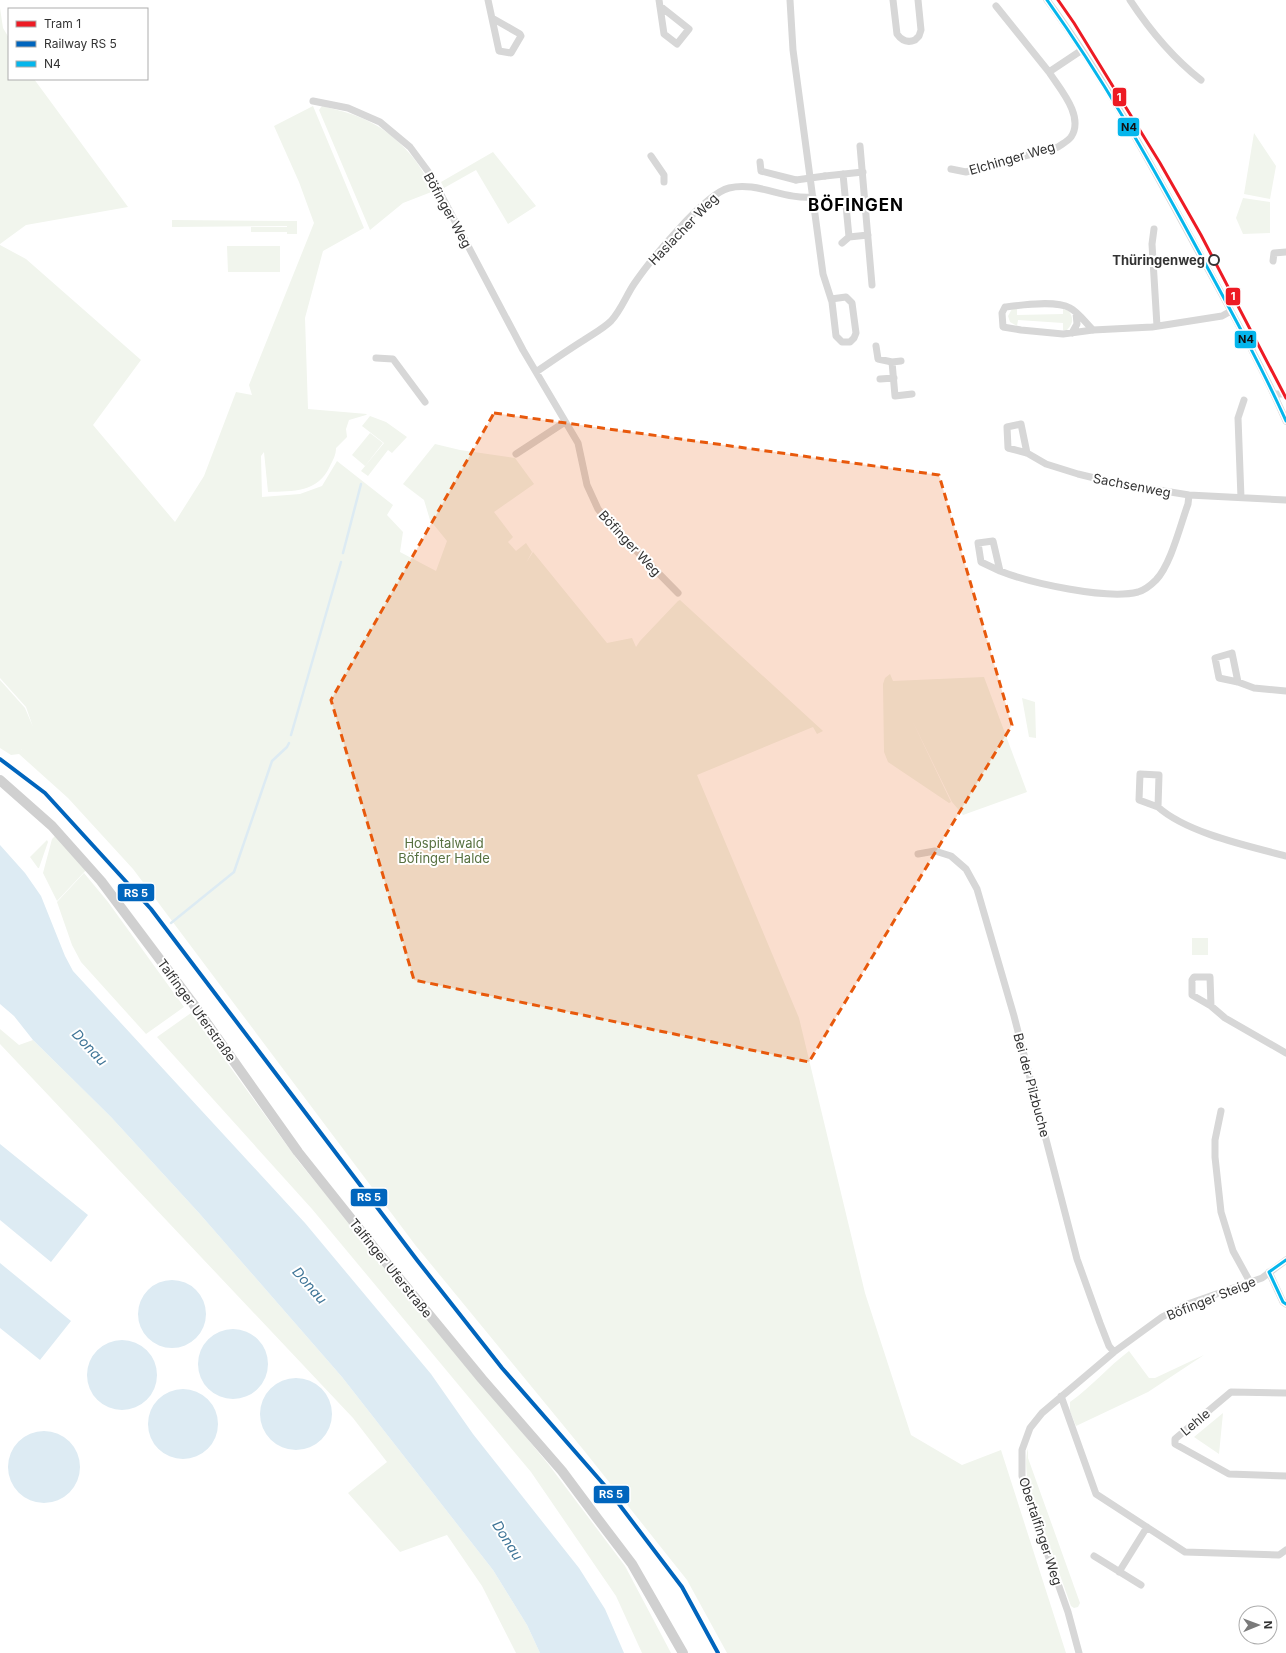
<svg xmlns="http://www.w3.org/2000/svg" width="1286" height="1653" viewBox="0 0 1286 1653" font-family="Inter,sans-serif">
  <rect width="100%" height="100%" fill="#fff"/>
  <path fill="#f1f5ed" d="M0,8l3,20 6,10v41h25l94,128 -102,18 -26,19z
    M313,106l51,122 -41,23 -18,67 3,91 59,5 -1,1 -17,5 -3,9 1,8 -11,11c0,7 -3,12 -6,18 -12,27 -37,25 -62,26l-4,-40 -3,4 1,41 38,-3 22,-8 15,-25 56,44 -6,10 16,17 -3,20 36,19 11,-30 -17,-21 -6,-20 -21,-16 32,-40 25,6 55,8 19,26 -40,28 19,25 -5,5 8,9 10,-8 6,9 -6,11 7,-11 74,91 25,-5 4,9 4,-6 38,-40 2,-1 143,131 -6,3 -4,-7 -116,48 102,243 66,275 46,142 51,30 39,-15 65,203h-339l-40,-73 -101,-127 -170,-207 -283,-377 -65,-71 -49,-44 -8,1 -11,-7v-68l25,28 8,19 -12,23 12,-23 -7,-20 -26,-29v-433l26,14 115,101 -48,65 82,97 29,-46 32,-84 16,3 -3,-10 65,-162 -15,-41 -25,-56z
    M322,106c38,9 62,18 88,48 10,11 17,25 24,37l-31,12 -33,27 -51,-120z
    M1254,133l22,33 -6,33 -26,-5z
    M493,152l43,54 -28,18 -32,-54 -32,18 -3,-6z
    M1243,198l27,4v31l-27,1 -7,-16z
    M172,220l125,1v13h-10v-2h-36v-5h36v-1l-115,1z
    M227,246h53v26h-52z
    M1012,309h5v6l46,-1v-5l6,2c5,8 4,12 -2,19h-4v-7l-45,-3 -1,6 -7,-4 -2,-6z
    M370,416l16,6 21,15 -15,16 -4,-3 -20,26 -7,-5 23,-28 -22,-17z
    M370,433l13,10 -18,23 -13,-11z
    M890,674l3,7 91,-4 43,115 -64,23 -11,-13 -41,-84 40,84 -2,1 -61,-41 -4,-10 -1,-68 2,-6z
    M1022,698l13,4 1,36 -7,-1z
    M55,836l32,33 -30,32 -14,-28 9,-34z
    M47,840l1,2 -9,26h-1l-8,-11z
    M84,873l24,29 76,105 -38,27 -65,-72 -9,-17 -15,-43z
    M1192,938h16v17h-16z
    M191,1013l108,149 250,303 76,101 46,87h-29l-26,-57 -85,-124 -219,-263 -155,-172z
    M0,1029l19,16 14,-5 78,77 88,96 143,164 151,193 34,55 13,28h-24l-34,-67 -35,-51 -47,17 -52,-59 39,-31 -34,-44 -353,-374z
    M1129,1351l20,27h6l49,-23 -56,37 -72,34 -6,-15v-9c21,-15 38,-35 59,-51z
    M1223,1413l-4,41 -25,-17z
    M1028,1448v10l52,145 -2,4 -4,1 -3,-2 -40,-112c-4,-15 -7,-30 -3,-46z"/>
  <path fill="#ddebf3" d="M0,845l25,28 16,23 24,60 8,15 232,252 126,151 42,60 106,134 26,41 19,44h-84l-13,-28 -34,-55 -151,-193 -143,-164 -88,-96 -78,-77 -19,-24 -14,-12z
    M0,1144l88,71 -37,47 -51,-42z
    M0,1263l71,58 -31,39 -40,-32z
    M138 1314a34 34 0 1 1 68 0a34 34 0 1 1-68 0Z
    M198 1364a35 35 0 1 1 70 0a35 35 0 1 1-70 0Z
    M87 1375a35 35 0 1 1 70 0a35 35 0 1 1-70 0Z
    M260 1414a36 36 0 1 1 72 0a36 36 0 1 1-72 0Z
    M148 1424a35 35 0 1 1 70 0a35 35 0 1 1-70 0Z
    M8 1467a36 36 0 1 1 72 0a36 36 0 1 1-72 0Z"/>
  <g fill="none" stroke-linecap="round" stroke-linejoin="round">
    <path stroke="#ddebf3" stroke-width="2.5" d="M343,553l18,-69
      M291,735l50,-173
      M171,923l63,-51 38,-111 15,-14 2,-4"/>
    <path stroke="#d7d7d7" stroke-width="7" d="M488,0l11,51 12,2 10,-17 -1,-2 -28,-16
      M659,0l5,34 13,10 12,-15 -29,-23
      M790,0l3,50 30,224 9,28 4,34 6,6h8l4,-4 2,-5 -4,-30 -6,-6 -15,2
      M893,0l4,34c5,7 11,9 18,6l4,-4 2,-6 -3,-30
      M1047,0c55,74 99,155 143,236 33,61 68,121 96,185
      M1130,0c19,29 43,58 71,80
      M996,6l53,66 33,-22
      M313,101l35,7 32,14 30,25 20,27 93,176 55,93 9,42 11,24 14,17 66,67
      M860,146l12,139
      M651,156l13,19v7
      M760,162l1,9 35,9
      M951,169l15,3 92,-25c4,-3 10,-6 13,-10 14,-21 -12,-49 -22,-65
      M843,174l6,63
      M825,176l38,-4
      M1154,229l-2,15 5,82
      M842,243l7,-6 19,-2
      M1273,261l1,-8 12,-1
      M1093,330c-6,-6 -16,-19 -23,-22 -14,-8 -49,-3 -65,-1l-3,6 1,14 18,3 42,4 30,-4 59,-3 70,-11 9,-5
      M1072,333l5,-9 -1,-11
      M876,346l2,13 14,3 3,34 17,-2
      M376,358l17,1 32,43
      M892,362l9,-1
      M536,372c16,-11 32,-22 48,-32 9,-6 20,-12 27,-19 10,-11 15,-25 23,-37 15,-22 70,-90 95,-96 28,-7 55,12 84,9
      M880,379l14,-1
      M1274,394h12
      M1027,453l-6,-29 -14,3 1,21 19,5 19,11 32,10 37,9 74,12 97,5
      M516,454l49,-32
      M1241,498l-3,-80 6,-18
      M1000,571l-19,-9 -3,-19 15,-2 7,30c30,12 107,29 138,21 7,-2 13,-7 18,-12 15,-16 24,-54 32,-76l1,-9
      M1238,682l-6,-29 -17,5 4,20 19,4 16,6 32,3
      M1158,807l-19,-7 1,-26 19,1 -1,32c29,26 90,39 128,49
      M918,854l17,-3 16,5 15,13 11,20 37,127 63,243 23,64 9,23 5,6
      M1211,1006l-1,-29h-16l-2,3v15l19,11 14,12 61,35
      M1221,1111l-6,29v17l6,55 12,39 17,31
      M1269,1272l14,30 3,2
      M1286,1393l-55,-1 -56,47v5l54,30 57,2
      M1061,1396l35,98 89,58 94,3 7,-5
      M1094,1556l47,29
      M1119,1572l28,-45
      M1079,1653l-11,-41 -41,-116 -5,-20v-26l8,-22 12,-15 72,-61 48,-35 23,-12 77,-27 24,-18"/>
    <path stroke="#d0d0d0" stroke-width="10" d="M0,780l52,46 49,55 93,124 104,147 82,103 102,124 80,92 35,47 35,46 51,89"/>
    <path stroke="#d7d7d7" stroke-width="7" d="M796,180l29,-4"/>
    <defs>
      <path id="bus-1" d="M1047,0c55,77 101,158 146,241 32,59 65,118 93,180
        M1286,1260l-17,12 14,30 3,2"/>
    </defs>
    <use href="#bus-1" stroke="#fff" stroke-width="6"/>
    <use href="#bus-1" stroke="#05b6ec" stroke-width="3"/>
    <defs>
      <path id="rail-1" d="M0,759l45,34 106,116 266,351 85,108 104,119 76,100 36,66"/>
    </defs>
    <use href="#rail-1" stroke="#fff" stroke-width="7"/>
    <use href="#rail-1" stroke="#0065bd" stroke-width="4"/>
    <defs>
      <path id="tram-1" d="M1058,0l16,23 86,140 41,72 85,163"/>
    </defs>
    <use href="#tram-1" stroke="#fff" stroke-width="6"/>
    <use href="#tram-1" stroke="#ed1b24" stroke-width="3"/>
  </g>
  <path fill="#e8590c" fill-opacity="0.2" stroke="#e8590c" stroke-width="3" stroke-dasharray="8 5" stroke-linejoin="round" d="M494,413l445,62 73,250 -203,337 -395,-82 -83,-280z"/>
  <circle fill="#fff" stroke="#333" stroke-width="2" cx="1214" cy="260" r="5"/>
  <g text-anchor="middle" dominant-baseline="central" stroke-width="4" stroke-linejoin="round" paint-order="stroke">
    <g font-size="13" fill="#333" stroke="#fff">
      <text transform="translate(1012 158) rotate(-16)">Elchinger Weg</text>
      <text transform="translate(448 210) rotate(61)">Böfinger Weg</text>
      <text transform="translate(683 229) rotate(-46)">Haslacher Weg</text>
      <text transform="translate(1132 485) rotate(11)">Sachsenweg</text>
      <text transform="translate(630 543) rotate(47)">Böfinger Weg</text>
      <text transform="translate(197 1010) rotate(54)">Talfinger Uferstraße</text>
      <text transform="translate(1032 1085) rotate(75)">Bei der Pilzbuche</text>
      <text transform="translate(391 1268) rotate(51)">Talfinger Uferstraße</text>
      <text transform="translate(1211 1298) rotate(-22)">Böfinger Steige</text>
      <text transform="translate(1195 1422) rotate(-40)">Lehle</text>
      <text transform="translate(1041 1531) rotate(72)">Obertalfinger Weg</text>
    </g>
    <g font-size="13" font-weight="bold" fill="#333" stroke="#fff" text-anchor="end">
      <text x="1205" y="260">Thüringenweg</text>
    </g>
    <g font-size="13" fill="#56703f" stroke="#fff">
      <text x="444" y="843">Hospitalwald<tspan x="444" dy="15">Böfinger Halde</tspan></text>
    </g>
    <g font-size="14" font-style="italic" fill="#3f7597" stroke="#fff">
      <text transform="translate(90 1047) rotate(47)">Donau</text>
      <text transform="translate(310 1285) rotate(49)">Donau</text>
      <text transform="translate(508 1540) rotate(58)">Donau</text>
    </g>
    <g font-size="17" font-weight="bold" letter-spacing="1" fill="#000" stroke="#fff">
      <text x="856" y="205">BÖFINGEN</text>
    </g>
  </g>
  <g stroke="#fff" stroke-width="1.5">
    <rect x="1112" y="87" width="15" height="20" rx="4" fill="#ed1b24"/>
    <rect x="1117" y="117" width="23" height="20" rx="4" fill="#05b6ec"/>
    <rect x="1225" y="287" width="16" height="19" rx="4" fill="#ed1b24"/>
    <rect x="1234" y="330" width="23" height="19" rx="4" fill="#05b6ec"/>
    <rect x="117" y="883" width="38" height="19" rx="4" fill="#0065bd"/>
    <rect x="350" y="1188" width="38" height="19" rx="4" fill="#0065bd"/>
    <rect x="593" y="1485" width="37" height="19" rx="4" fill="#0065bd"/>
  </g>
  <g font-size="11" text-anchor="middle" font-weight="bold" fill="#fff">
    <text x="1119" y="101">1</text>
    <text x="1233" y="300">1</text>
    <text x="136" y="897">RS 5</text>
    <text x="369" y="1201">RS 5</text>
    <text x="611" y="1498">RS 5</text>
  </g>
  <g font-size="11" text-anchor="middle" font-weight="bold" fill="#111">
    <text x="1129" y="131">N4</text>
    <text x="1246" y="343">N4</text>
  </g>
  <rect x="8" y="8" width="140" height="72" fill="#ffffff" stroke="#adadad"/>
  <rect x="16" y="21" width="20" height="6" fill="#ed1b24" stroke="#adadad"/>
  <text x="44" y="28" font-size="12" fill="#333333">Tram 1</text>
  <rect x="16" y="41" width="20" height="6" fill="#0065bd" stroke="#adadad"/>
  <text x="44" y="48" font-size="12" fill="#333333">Railway RS 5</text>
  <rect x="16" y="61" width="20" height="6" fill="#05b6ec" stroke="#adadad"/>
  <text x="44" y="68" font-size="12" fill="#333333">N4</text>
  <g transform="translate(1258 1625) rotate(89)"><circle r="19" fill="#ffffff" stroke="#adadad"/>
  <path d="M0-3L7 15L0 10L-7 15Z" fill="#7a7a7a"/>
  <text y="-6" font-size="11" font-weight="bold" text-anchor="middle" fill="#333333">N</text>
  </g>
</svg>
